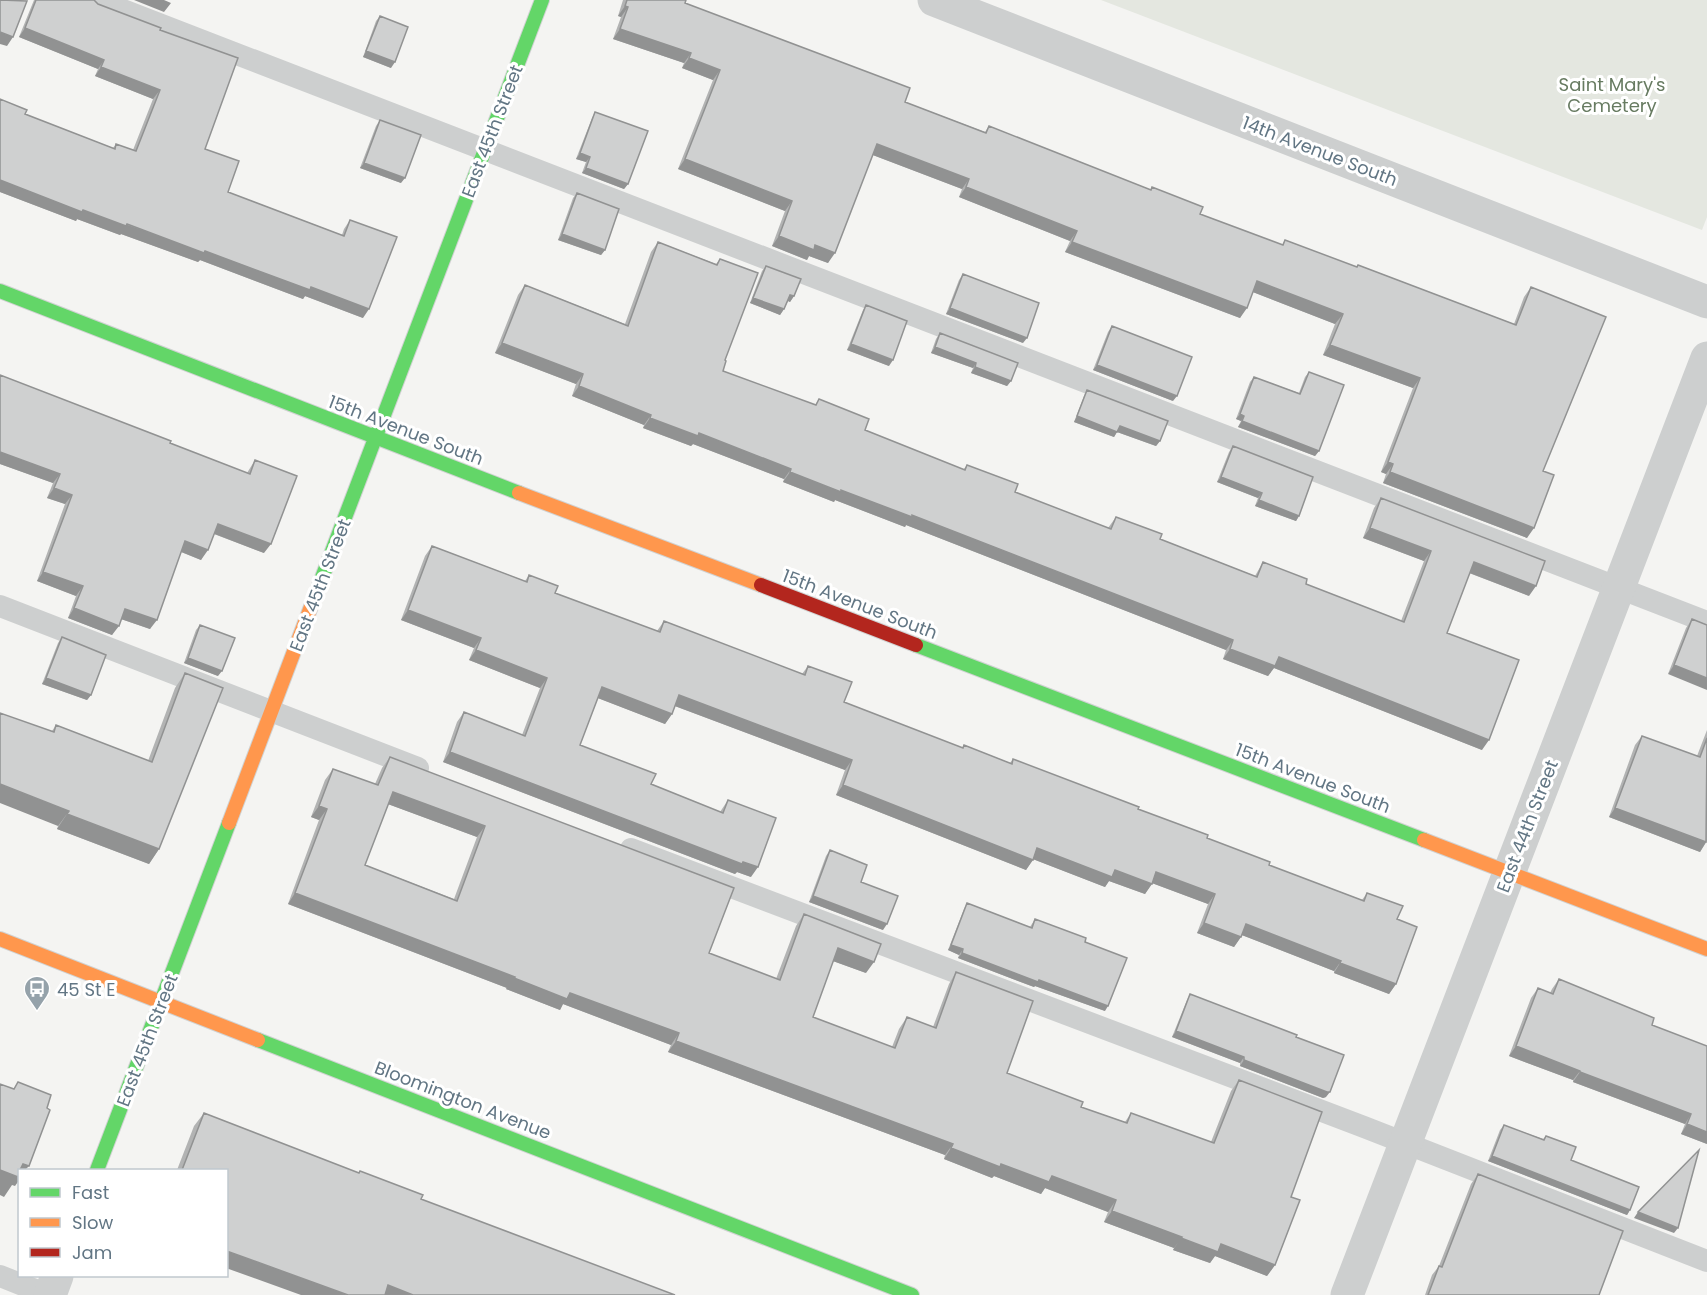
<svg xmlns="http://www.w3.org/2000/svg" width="1707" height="1295" viewBox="0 0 1707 1295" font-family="Poppins,sans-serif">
  <rect width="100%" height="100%" fill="#f4f4f2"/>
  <path fill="#e4e7e0" d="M1101,0h606v217l-5,13z"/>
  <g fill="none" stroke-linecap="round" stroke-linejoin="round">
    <defs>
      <path id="fast" d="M0,291l519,202
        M312,604l230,-604
        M916,645l508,195
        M258,1040l654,255
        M97,1170l132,-347"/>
      <path id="slow" d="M519,493l242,92
        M229,823l83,-219
        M1424,840l283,109
        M0,939l258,101"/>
      <path id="jam" d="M761,585l155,60"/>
    </defs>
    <use href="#fast" stroke="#d0d2d2" stroke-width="16"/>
    <use href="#slow" stroke="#d0d2d2" stroke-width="16"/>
    <use href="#jam" stroke="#d0d2d2" stroke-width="16"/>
    <path stroke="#cdcfcf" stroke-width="22" d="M97,0l1610,622
      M0,606l418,162
      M631,849l733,278 343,134
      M0,1276l48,19"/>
    <path stroke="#cdcfcf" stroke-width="33" d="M934,0l773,302
      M50,1295l7,-19
      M1347,1295l360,-937"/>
    <use href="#fast" stroke="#63d668" stroke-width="14"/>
    <use href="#slow" stroke="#ff974d" stroke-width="14"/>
    <use href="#jam" stroke="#b3261e" stroke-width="14"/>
  </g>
  <path fill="#b2b3b3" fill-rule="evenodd" d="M34,0h60l4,4 62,26 45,119 23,43 114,43 2,-6 6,-9 13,98 -58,-22 -2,3 -103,-39 -2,2 -77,-28 -1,1 -43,-16 -1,2 -76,-29v-93l25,15 88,34 3,-4 17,6 20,-51 -58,-23 3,-7 -79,-32z
    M623,0h63l-1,3 220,99 80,30 4,-6 162,64 1,-3 48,27 82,31 3,-5 71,27 2,-2 156,59 10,-27 7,-10 12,184 -16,67 -144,-55 3,-9 -5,-2 32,-84 -90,-33 12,-31 -82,-32 -13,26 -175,-66 5,-11 -111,-44 3,-8 -89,-34 -45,108 -19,-7 -2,4 -35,-14 13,-35 -107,-42 35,-89 -31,-12 2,-5 -71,-24 8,-22 -3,-1z
    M380,16l11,52 -28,-11 13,-36z
    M595,112l33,72 -4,5 -42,-16 4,-11 -10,-3 16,-41z
    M380,120l21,63 -41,-15 16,-42z
    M577,193l28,57 -4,5 -43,-15 15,-42z
    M658,242l58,22 4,-5 5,101 -2,11 92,34 4,-6 46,31 98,40 4,-5 48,27 93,36 8,-11 44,22 95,37 8,-14 43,22 95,37 23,-60 -61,-23 11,-30 7,-10 148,98 -60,-23 -22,60 35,117 -208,-82 -6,8 -45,-17 3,-9 -320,-125 -1,2 -70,-27 -1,2 -51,-20 1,-3 -91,-35 -2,2 -48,-18 1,-3 -72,-29 4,-12 -81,-31 23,-58 7,-10 100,39 26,-72z
    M766,266l28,30 -4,6 -2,-1 -4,8 -4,6 -30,-12 12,-32z
    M963,274l60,69 -77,-29 13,-34z
    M866,305l23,61 -42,-16 16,-40z
    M1112,326l61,75 -80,-31 15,-38z
    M940,333l71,48 -4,5 -36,-13 2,-5 -42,-15 5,-14z
    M1309,372l10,79 -4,5 -77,-29 3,-6 -5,-2 14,-37 4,-5 45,16 6,-16z
    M0,375l170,68 77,30 8,-13 9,93 -50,-19 -13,26 -20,-8 -31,77 -29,-10 -9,16 -44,-17 8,-22 -39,-15 28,-77 -18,-6 6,-15 -53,-19z
    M1087,390l73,51 -4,5 -39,-14 -3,5 -40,-15 10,-26z
    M1233,446l66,70 -3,5 -41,-15 3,-8 -41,-16 12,-30z
    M432,546l93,35 4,-6 26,18 102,38 7,-10 138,53 6,-8 36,36 118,46 2,-3 46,18 3,-4 125,50 131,56 93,35 5,-7 30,26 -1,65 -7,10 -55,-21v-2l-92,-36 -8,12 -37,-14 11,-29 -56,-21 -7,11 -36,-13 -4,6 -72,-28 -7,11 -190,-75 9,-25 -170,-64 -3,8 -7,10 -67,-26 -18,47 71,39 69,28 8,-12 23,77 -14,-5 -2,2 -292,-112 14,-40 7,-10 58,23 18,-47 -71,-28 5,-12 -73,-28 24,-64z
    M1692,619l15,6 -39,49 18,-46z
    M200,625l18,51 -34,-13 12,-33z
    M62,637l29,58 -4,5 -45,-16 16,-41z
    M185,673l-26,176 -10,15 -92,-35 1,-3 -6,-95 4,-6 92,36 27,-73z
    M1707,730v111l-7,11 -91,-35 26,-72 7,-9 55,20z
    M390,757l319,196 67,26 20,-53 8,-12 62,59 -33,-12 -20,56 79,30 7,-18 8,-12 26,10 16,-43 7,-12 51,101 74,34 44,15 6,-9 80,29 20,-51 8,-11 52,117 -16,68 -8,11 -52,-20 -5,7 -37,-13 1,-2 -70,-26 4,-10 -63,-24 -4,6 -47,-18 -2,2 -48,-19 1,-4 -277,-103 3,-7 -108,-41 -3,6 -54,-21 1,-1 -219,-84 31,-84 -8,-3 14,-37 8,-11 42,15 7,-16zM388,804l89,33 -23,62 -89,-34z
    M830,850l31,32 22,48 -74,-28 17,-46z
    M967,903l63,24 5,-8 50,23 20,69 -70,-25 -1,1 -76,-29 1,-3 -11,-5 16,-41z
    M1559,979l93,46 55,119 -26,-10 4,-10 -112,-42v-2l-64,-24 22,-58 7,-10 12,5 2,-4z
    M1190,994l106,43 30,60 -3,1 -83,-32v-3l-68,-26 15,-37z
    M204,1113l217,86 -195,-29h-49l17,-44z
    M1504,1125l39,14 3,-3 25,24 59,50 -3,5 -139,-54 12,-31z
    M1478,1174l121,121h-174l7,-20 7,-9 32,-82z"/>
  <path fill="#919292" d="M134,0h30l7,3 -7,9z
    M625,6l3,1 -7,10 -3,-1z
    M25,28l79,32 -6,9 -79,-32z
    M620,29l71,24 -7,10 -71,-24z
    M0,32l13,5 -6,9 -7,-2z
    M366,51l29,11 -4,6 -28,-11z
    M689,58l31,12 -7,10 -31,-12z
    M101,67l59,23 -7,9 -58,-23z
    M877,144l92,35 -7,10 -92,-35z
    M580,153l10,4 -4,5 -10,-3z
    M685,159l107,42 -7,10 -107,-42z
    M364,163l41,15 -4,5 -41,-15z
    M586,168l42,16 -4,5 -42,-16z
    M0,180l83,30 228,77 58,22 -6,9 -58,-22 -2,3 -103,-39 -2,2 -77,-28 -1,1 -43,-16 -1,2 -76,-29z
    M966,187l111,44 -7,10 -111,-44z
    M562,234l43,16 -4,5 -43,-15z
    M779,236l36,9 20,8 -7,10 -19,-7 -2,4 -35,-14z
    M1072,242l175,66 -7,10 -175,-66z
    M1257,281l86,33 -8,10 -85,-33z
    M790,295l4,1 -4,6 -4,-2z
    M753,298l31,11 -4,6 -30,-12z
    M950,308l77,30 -4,5 -77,-29z
    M502,343l81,31 -7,10 -81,-31z
    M851,344l42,16 -4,6 -42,-16z
    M1330,345l90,33 -7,10 -90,-33z
    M935,347l41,16 -3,5 -42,-15z
    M1097,365l80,31 -4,5 -80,-31z
    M975,367l36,14 -4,5 -36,-13z
    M579,386l72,29 -7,10 -72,-29z
    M1240,414l4,2 -3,5 -5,-2z
    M1077,416l43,10 40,15 -4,5 -39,-14 -3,5 -40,-15z
    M650,418l49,15 92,36 -7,10 -91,-35 -2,2 -48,-18z
    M1242,421l77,30 -4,5 -77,-29z
    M0,452l60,22 -7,9 -53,-19z
    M1388,462l5,2 -7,10 -5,-2z
    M790,472l122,43 321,125 -7,10 -320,-125 -1,2 -70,-27 -1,2 -51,-20z
    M1390,472l144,56 -7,10 -144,-55z
    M1221,477l41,16 -4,5 -41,-16z
    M54,488l18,7 -7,9 -18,-6z
    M1259,500l40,16 -3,5 -41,-15z
    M218,524l53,20 -7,9 -52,-20z
    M1370,528l61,23 -7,10 -61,-23z
    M185,541l23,9 -7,10 -22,-9z
    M1474,562l62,24 -7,10 -62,-24z
    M43,572l40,14 -7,10 -39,-15z
    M74,608l45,18 -7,9 -44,-17z
    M125,609l32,11 -7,9 -32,-11z
    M408,610l73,28 -7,10 -73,-28z
    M1230,649l49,8 210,83 -7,10 -208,-82 -6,8 -45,-17z
    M476,650l71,28 -7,10 -71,-28z
    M188,658l34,13 -4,5 -34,-13z
    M1674,665l33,13v12l-39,-16z
    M46,678l45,17 -4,5 -45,-16z
    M602,687l70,27 -7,10 -70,-27z
    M679,695l173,65 -7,10 -173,-65z
    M450,752l293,110 15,5 -7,10 -14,-5 -2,2 -292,-112z
    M0,784l69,27 -11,15 -58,-23z
    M843,785l190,75 -7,10 -190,-75z
    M393,792l92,34 -8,11 -92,-34z
    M319,806l8,3 -8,11 -8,-3z
    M1615,808l91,34 -6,10 -91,-35z
    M67,814l92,35 -10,15 -92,-35z
    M1037,848l78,22 37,14 -7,10 -36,-13 -4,6 -75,-29z
    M1156,872l59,22 -7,10 -59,-22z
    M295,893l220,84 -8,11 -219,-84z
    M813,896l74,28 -4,6 -74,-28z
    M1204,923l37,14 -7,10 -37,-14z
    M1246,924l95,37 -7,10 -95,-37z
    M951,945l12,4 -4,6 -11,-5z
    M838,948l36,14 -8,11 -36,-13z
    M962,953l77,27 69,26 -3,5 -70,-25 -1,1 -76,-29z
    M1340,963l56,21 -7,10 -55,-21z
    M514,978l56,15 109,40 -8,12 -108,-41 -3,6 -54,-21z
    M1176,1031l68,26 -4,6 -68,-26z
    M676,1041l277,103 -8,11 -277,-103z
    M1516,1046l64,25 -7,9 -64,-24z
    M1244,1060l86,32 -4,5 -3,1 -83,-32z
    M1580,1072l111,42 -6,10 -112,-42z
    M1687,1124l20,8v12l-26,-10z
    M951,1148l50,16 51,12 64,24 -8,12 -63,-24 -4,6 -47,-18 -2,2 -48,-19z
    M1492,1156l138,54 -3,5 -139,-54z
    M23,1164l6,2 -4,4h-5v9l-5,7 -3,-1 -8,12 -4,-2v-25z
    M1112,1211l70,26 -8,11 -70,-26z
    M1638,1212l40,16 -4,5 -40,-15z
    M1181,1238l40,6 54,21 -8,11 -52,-20 -5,7 -37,-13z
    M227,1251l121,44h-47l-75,-27z
    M388,1285l25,10h-31z"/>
  <path fill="#cfd0d0" stroke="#919292" stroke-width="1.5" fill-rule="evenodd" d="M0,0l27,1 -14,36 -13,-5z
    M36,0h58l4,4 63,24 -1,2 78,28 -33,91 34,12 -11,31 116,44 6,-16 47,17 -28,72 -58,-22 -1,3 -105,-39 -1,2 -77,-29 -1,2 -43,-16 -1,2 -82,-32v-81l27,11 -2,4 90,35 1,-5 20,7 24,-61 -59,-23 3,-7 -79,-32z
    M627,0h59l-1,3 225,85 -5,14 81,31 3,-7 162,64 1,-3 51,20 -3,7 83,31 2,-5 72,27 1,-2 158,60 15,-38 75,30 -63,154 11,4 -20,53 -144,-56 3,-8 -5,-2 32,-84 -90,-33 13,-31 -86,-33 -10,27 -175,-66 5,-11 -111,-44 3,-8 -92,-35 -42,109 -20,-8 -1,5 -35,-14 13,-35 -107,-42 35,-89 -31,-12 2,-5 -71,-24 8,-22 -3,-1z
    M380,16l28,11 -13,35 -29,-11z
    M595,112l53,19 -20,53 -42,-16 4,-11 -10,-4z
    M380,120l41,15 -16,43 -41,-15z
    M577,193l42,16 -14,41 -43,-16z
    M658,242l59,23 3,-6 38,14 -33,87 1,1 -3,10 93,34 3,-6 50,20 -4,11 100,40 2,-5 51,19 -3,8 96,37 5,-12 46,17 -2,5 97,38 6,-15 44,17 -1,5 98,38 27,-71 -61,-23 11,-30 164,63 -9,25 -62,-24 -27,71 72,27 -30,80 -210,-83 -4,9 -45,-17 3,-9 -321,-125v2l-71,-27v2l-51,-20 1,-3 -92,-36 -1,3 -48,-18 1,-3 -72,-29 4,-12 -81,-31 23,-58 103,41z
    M766,266l35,13 -7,17 -4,-1 -6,14 -31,-11z
    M963,274l76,29 -12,35 -77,-30z
    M866,305l41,16 -14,39 -42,-16z
    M1112,326l80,31 -15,39 -80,-31z
    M940,333l78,30 -7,18 -36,-14 1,-4 -41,-16z
    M1309,372l35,13 -25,66 -77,-30 2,-5 -4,-2 14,-37 46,17z
    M0,375l171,66 -1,2 80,31 5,-14 42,16 -26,68 -53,-20 -10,26 -23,-9 -28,79 -32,-11 -6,17 -45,-18 9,-22 -40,-14 29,-77 -18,-7 6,-14 -60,-22z
    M1087,390l81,31 -8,20 -40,-15 -3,6 -40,-16z
    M1233,446l80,31 -14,39 -40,-16 3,-7 -41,-16z
    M432,546l95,36 2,-7 29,11 -3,7 105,39 4,-11 141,54 3,-9 44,16 -8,20 119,46 1,-3 48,19 1,-5 126,48 -1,2 70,26 -1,3 63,24 -1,3 95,36 3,-8 36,13 -6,13 20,8 -21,57 -56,-21 1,-2 -95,-37 -5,13 -37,-14 11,-29 -59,-22 -4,12 -37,-14 -3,7 -75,-29 -4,12 -190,-75 9,-25 -173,-65 -7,19 -70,-27 -22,58 76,29 -5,10 72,29 5,-13 48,18 -18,49 -15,-5 -1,2 -292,-112 14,-40 61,24 22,-58 -71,-28 5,-12 -73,-28z
    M1692,619l15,6v53l-33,-13z
    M200,625l35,13 -13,33 -34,-13z
    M62,637l44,18 -15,40 -45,-17z
    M185,673l38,15 -64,161 -92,-35 2,-3 -69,-27v-71l54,19 2,-7 96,37z
    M1642,736l58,21 7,-19 -1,104 -91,-34z
    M390,757l344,131 -25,65 71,27 24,-66 77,30 -7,18 -36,-14 -25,69 82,31 12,-31 29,11 20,-56 77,29 -26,72 76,29 -2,5 46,16 4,-10 83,30 25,-63 83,32 -31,85 9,3 -25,65 -54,-21 -3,8 -37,-14 1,-1 -70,-26 4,-11 -64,-24 -3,6 -48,-18 -1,3 -49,-19 2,-4 -277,-103 3,-8 -109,-40 -3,6 -53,-21 1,-1 -220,-84 32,-84 -8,-3 14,-37 45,16zM393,792l92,34 -28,75 -92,-36z
    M830,850l37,15 -6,17 37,14 -11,28 -74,-28z
    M967,903l65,25 3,-9 51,19 -1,4 42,16 -19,48 -69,-26 -1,2 -76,-29 1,-4 -12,-4z
    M1559,979l95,39 -2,7 55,21v86l-20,-8 4,-10 -111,-42v-1l-64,-25 22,-58 15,6z
    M1190,994l107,41 -1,2 48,18 -14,37h-3l-83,-32v-3l-68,-26z
    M18,1082l33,13 -4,13 3,2 -21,56 -6,-2 -3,6 -2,7 -18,-7v-86l14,5z
    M204,1113l155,60 1,-2 63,24 -2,4 254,96h-262l-25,-10 -3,10h-37l-121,-44 -1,1v-82h-44z
    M1504,1125l40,15 2,-4 30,11 -5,13 68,27 -9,23 -138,-54z
    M1699,1150l-21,78 -40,-16z
    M1478,1174l145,57 -24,64h-171l11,-29 3,1z"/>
  <defs>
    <symbol id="bus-pin" viewBox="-11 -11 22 30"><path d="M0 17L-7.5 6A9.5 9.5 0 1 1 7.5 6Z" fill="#95a2aa" stroke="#fff"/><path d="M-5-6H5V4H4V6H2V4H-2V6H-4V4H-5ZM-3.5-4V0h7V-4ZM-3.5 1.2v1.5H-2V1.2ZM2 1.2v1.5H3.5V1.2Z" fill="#fff"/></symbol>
  </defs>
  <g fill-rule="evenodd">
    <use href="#bus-pin" x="22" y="974" width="30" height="40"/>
  </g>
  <g text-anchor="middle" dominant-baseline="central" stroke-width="6" stroke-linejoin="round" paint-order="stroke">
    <g font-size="18" fill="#677b61" stroke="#fff">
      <text x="1612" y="84">Saint Mary's<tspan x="1612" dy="21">Cemetery</tspan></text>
    </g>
    <g font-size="18" fill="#627684" stroke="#fff">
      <text transform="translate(492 131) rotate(-69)">East 45th Street</text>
      <text transform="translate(1320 151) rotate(21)">14th Avenue South</text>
      <text transform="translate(406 430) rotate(21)">15th Avenue South</text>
      <text transform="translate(320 585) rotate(-69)">East 45th Street</text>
      <text transform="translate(860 604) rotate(21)">15th Avenue South</text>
      <text transform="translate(1313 778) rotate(21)">15th Avenue South</text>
      <text transform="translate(1527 826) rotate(-69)">East 44th Street</text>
      <text transform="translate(147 1040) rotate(-69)">East 45th Street</text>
      <text transform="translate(463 1100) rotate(21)">Bloomington Avenue</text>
    </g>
    <g font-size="18" fill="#627684" stroke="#fff" text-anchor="start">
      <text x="57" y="989">45 St E</text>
    </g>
  </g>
  <rect x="18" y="1169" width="210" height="108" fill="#ffffff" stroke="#c0c8ce" stroke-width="1.5"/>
  <rect x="30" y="1188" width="30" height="9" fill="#63d668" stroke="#c0c8ce" stroke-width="1.5"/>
  <text x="72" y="1199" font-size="18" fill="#627684">Fast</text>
  <rect x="30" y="1218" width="30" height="9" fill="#ff974d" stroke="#c0c8ce" stroke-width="1.5"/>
  <text x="72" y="1229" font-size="18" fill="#627684">Slow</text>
  <rect x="30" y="1248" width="30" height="9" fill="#b3261e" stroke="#c0c8ce" stroke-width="1.5"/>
  <text x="72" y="1259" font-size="18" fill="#627684">Jam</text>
</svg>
